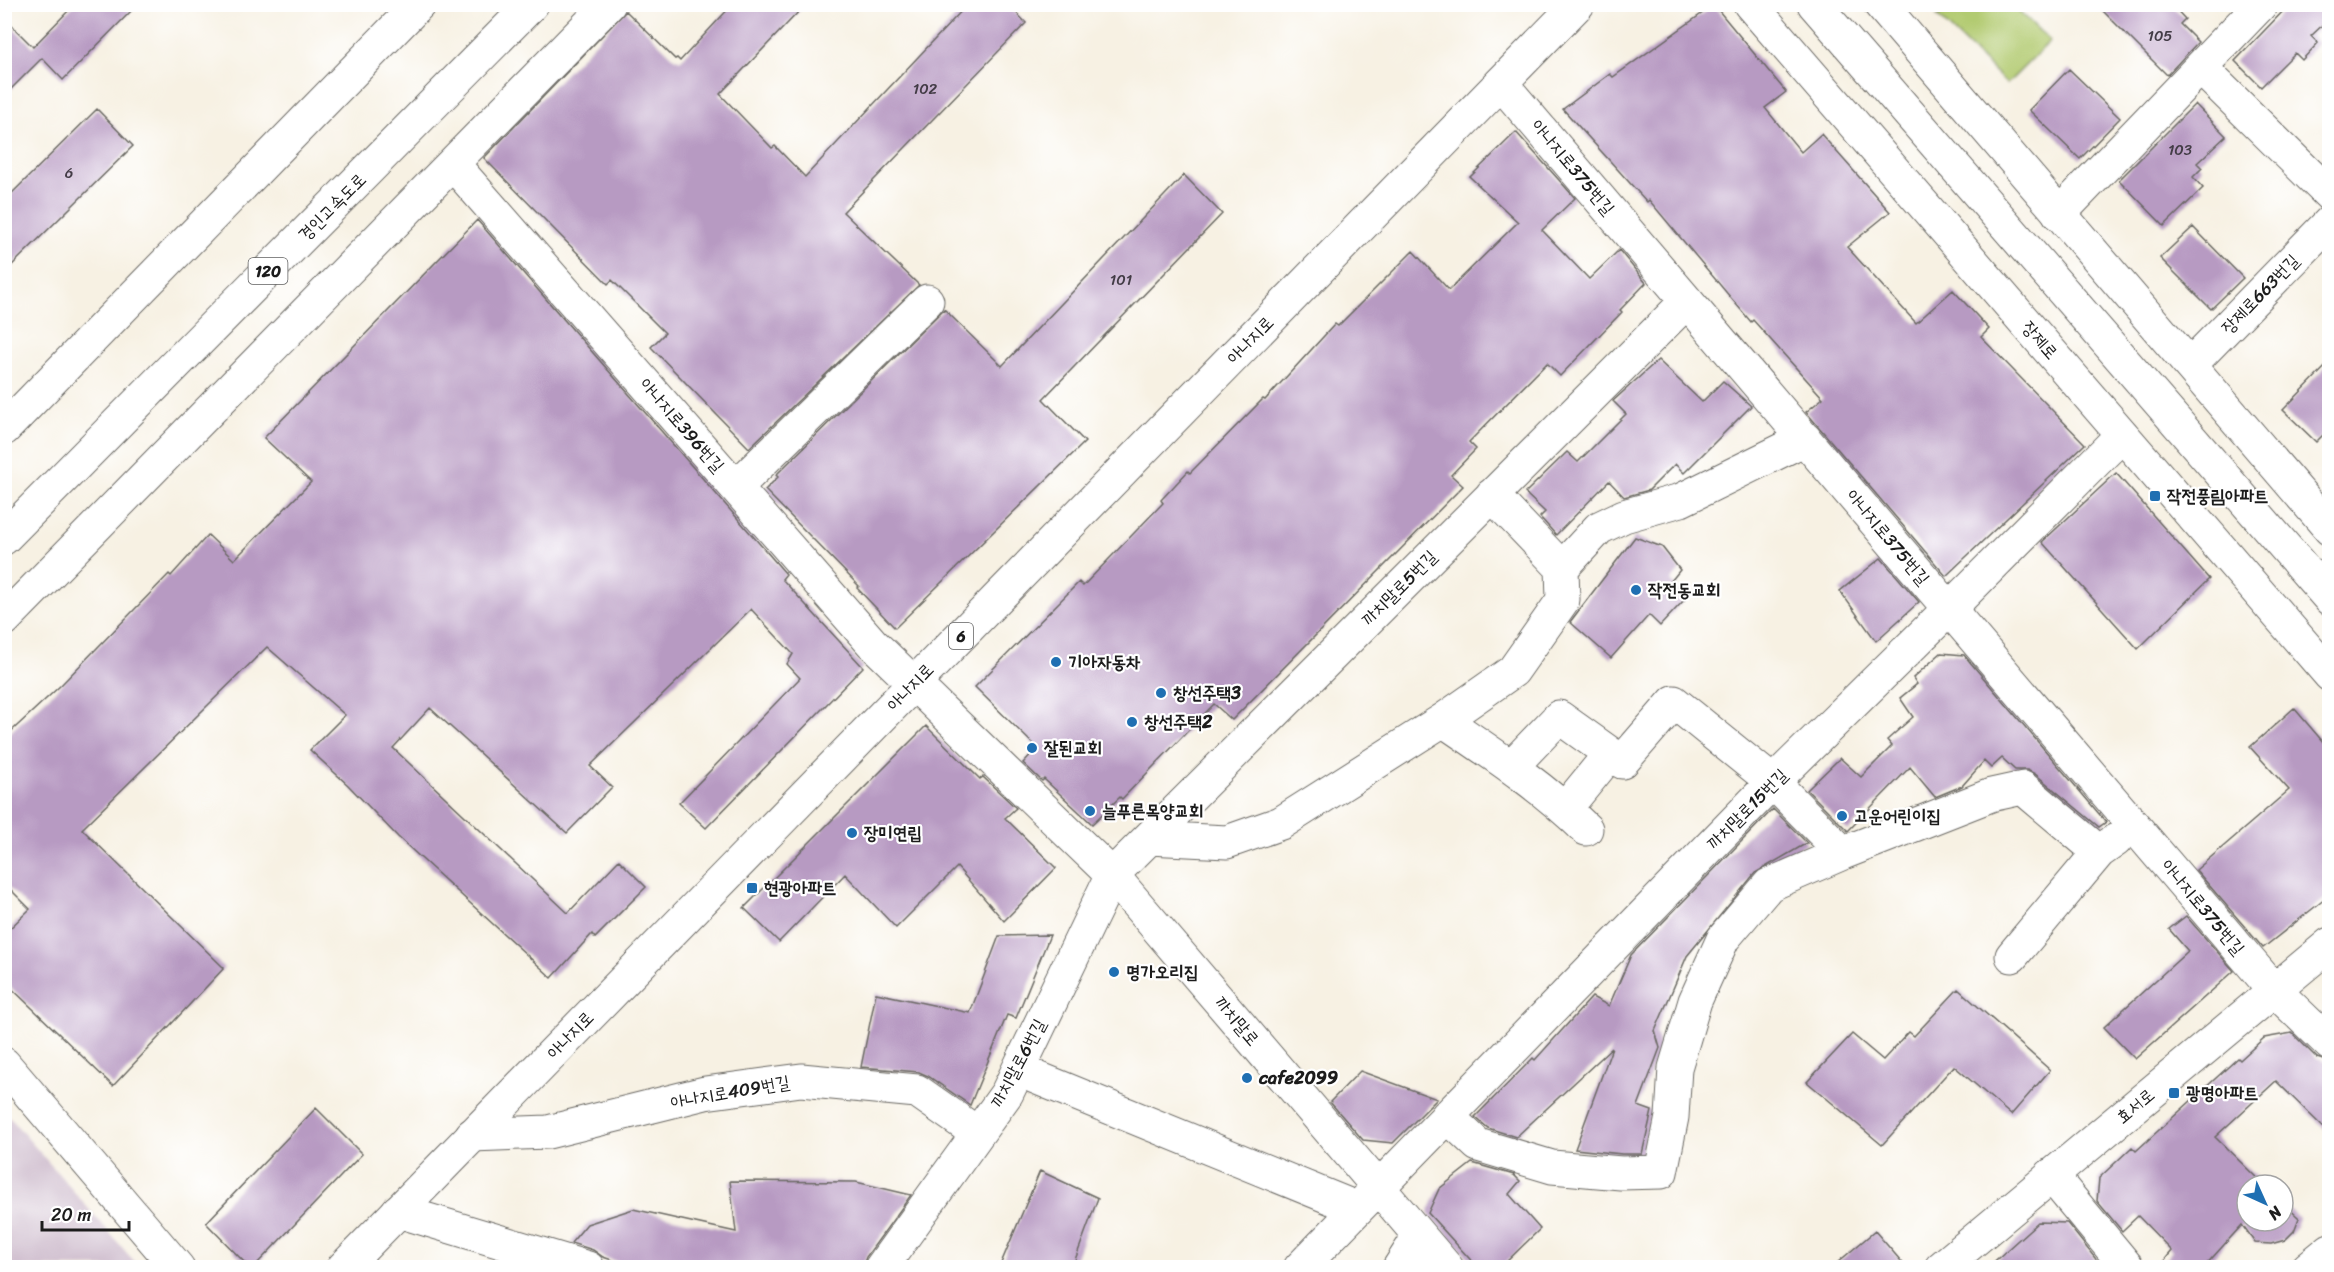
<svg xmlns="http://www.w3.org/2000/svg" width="2334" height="1272" viewBox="0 0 2334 1272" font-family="Sriracha,'Poor Story',sans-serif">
  <rect width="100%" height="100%" fill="#fff"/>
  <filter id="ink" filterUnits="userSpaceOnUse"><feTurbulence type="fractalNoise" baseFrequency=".0167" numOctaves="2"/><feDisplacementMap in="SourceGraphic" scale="12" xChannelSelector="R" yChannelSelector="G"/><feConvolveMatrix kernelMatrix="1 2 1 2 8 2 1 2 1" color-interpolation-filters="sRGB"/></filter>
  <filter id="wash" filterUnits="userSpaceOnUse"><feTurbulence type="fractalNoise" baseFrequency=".008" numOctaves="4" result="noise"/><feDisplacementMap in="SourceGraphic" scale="24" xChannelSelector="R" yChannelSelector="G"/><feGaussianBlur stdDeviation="1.35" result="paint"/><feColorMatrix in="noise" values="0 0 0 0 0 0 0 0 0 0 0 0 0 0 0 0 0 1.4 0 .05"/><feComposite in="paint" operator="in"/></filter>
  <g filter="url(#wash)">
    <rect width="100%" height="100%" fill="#f7f1e3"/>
    <path fill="#cfbdce" d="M5,1112l134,155h-134z"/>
    <path fill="#b2cb71" stroke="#677446" stroke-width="1.5" d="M1949,4l64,1 37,36 -43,43 -70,-68z"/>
    <g id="blocks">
      <path fill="#b79ac2" d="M75,4h63l-75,76 -21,-22 -38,38v-78l29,29z
        M733,4h73l-86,90 52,54 3,-2 30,31 163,-173h40l18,19 -183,189 76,73 -170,163 -98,-101 14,-14 -53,-53 -4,4 -124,-126 142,-147 49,48 2,-1 3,3z
        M2096,4h75l14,15 -5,5 18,18 -31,33z
        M2290,4h40v14l-19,18 7,7 -16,17 -7,-7 -34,34 -26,-26z
        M1714,5l72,87 -21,16 36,44 20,-18 69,78 -43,35 69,76 37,-33 36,39 -8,8 104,107 -139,132 -140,-164 17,-14 -70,-78 -2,2 -102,-122 -2,2 -84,-93 47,-35 3,3z
        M2069,69l51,49 -40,41 -51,-49z
        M2195,104l31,32 -29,27 5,5 -9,9 10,11 -39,38 -45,-46z
        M97,109l36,37 -129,127v-72z
        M1516,132l59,66 -33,32 47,49 30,-29 27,33 -26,27 2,2 -62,64 -13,-13 -78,79 7,7 -25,26 12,11 -231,234 -18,-16 -92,95 -2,-2 -28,27 -48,-45 -2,2 -19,-18 14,-15 -62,-61 104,-105 4,4 80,-83 -2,-3 27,-29 2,2 73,-74 2,1 70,-76 3,2 75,-75 36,39 69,-68 -48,-45z
        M1184,175l38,39 -179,185 42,43 -190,186 -38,-40 2,-2 -94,-96 13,-13 -2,-2 168,-166 58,57z
        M477,220l309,354 -4,5 81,88 -157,161 -27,-25 121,-125 -13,-14 6,-10 -42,-45 -161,157 22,21 -45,46 -137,-125 -37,40 175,165 51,-53 27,27 -51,51 -3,-4 -40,44 -154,-141 -50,-52 -38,-35 35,-35 -78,-68 -185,182 142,139 -111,118 -109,-105v-47l26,-25 -26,-26v-145l57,-53 108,-111 2,2 37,-41 26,25 77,-78 -47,-44z
        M2193,227l50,51 -32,31 -51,-51z
        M1658,360l44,42 21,-21 28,25 -67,67 -9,-9 -26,26 -25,7 -15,-16 -53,54 -16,-18 5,-5 -20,-19 42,-41 11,10 48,-48 -13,-13z
        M2330,362v66l-14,14 -33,-32z
        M2116,473l93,106 -71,70 -96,-107z
        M1635,537l27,10 18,23 -9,11 15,17 -26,28 -11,-11 -38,43 -41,-36z
        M1881,558l38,44 -43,39 -36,-50z
        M1941,653l23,2 142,167 -7,5 -64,-53 -8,-4h-12l-13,-12 -11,10 -7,-7 -22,25 -27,11 -25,-30 -62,64 -41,-41 33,-32 21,19 31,-31 -5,-6 26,-23 -13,-19 17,-14 -4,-6z
        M2294,708l36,42v145l-67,53 -67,-78 93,-80 -39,-43z
        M926,726l54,53 3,-2 33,31 -11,10 51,50 -52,53 -47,-54 -61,61 -51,-54 -66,68 -35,-34z
        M1773,809l34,34 -52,30 -68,83 -32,75 5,17 -22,58 14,5 -10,43h-20l-47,-5 37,-101 -96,89 -28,-9 -13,-11 58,-59 2,2 57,-63 17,9 22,-51z
        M2186,916l48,55 -99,88 -31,-32 84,-76 -19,-22z
        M1050,935l-34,83 -9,-3 -37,90 -42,-29 -9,-4 -58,-5 15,-74 94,20 29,-77z
        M1958,989l92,81 -39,45 -57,-49 -72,79 -75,-63 45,-48 31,26 26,-28 5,4z
        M2292,1033l25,25 13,4v72l-54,-53 -61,56 49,48h-17v36h36v-18l16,15 -5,13 -9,9 -14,4 -16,-1 -13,-18 -39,43h-45l14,-17 -34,-35 -16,15 -25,-30 2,-23 33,-31 4,4 102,-93 2,2 24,-22z
        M1360,1071l77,28 -44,44 -30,-3 -33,-38z
        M316,1108l46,46 -109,114h-3l-44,-45z
        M1472,1163l42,12 6,6 -11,13 31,35 -40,39h-22l-50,-55 11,-24z
        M1040,1171l58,27 -26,70h-73z
        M730,1181l126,1 55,13 -45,62 -4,11h-226l-33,-11 -10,-7 -22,-7 16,-19 46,-15 103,23z
        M2038,1222l29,1 36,45h-116z
        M1875,1231l32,37h-76z"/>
    </g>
  </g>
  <g filter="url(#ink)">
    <use href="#blocks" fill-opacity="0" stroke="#696762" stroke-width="1.5"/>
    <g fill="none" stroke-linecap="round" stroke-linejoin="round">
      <defs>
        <path id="minor" d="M2201,68l129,127
          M1501,83l773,907 56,54
          M453,164l419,479 240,232 335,393
          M2059,214l202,-210
          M2190,365l140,-143
          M736,487l191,-186
          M1492,495l70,73
          M4,620l605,-616
          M1443,720c50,34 100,67 143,109
          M1512,766l47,-49 63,45 52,-60 99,80 70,71
          M1565,809l45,-55
          M1149,838l78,4 54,-19 162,-103 70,-49 50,-71 -1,-32 37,-40 25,-12 57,-16 124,-61
          M2012,956l87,-104 17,-12
          M4,1064l174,204
          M1018,1070l338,138
          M1447,1116l31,29 74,22 69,6 40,-1 11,-55 3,-49 20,-67 28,-62 46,-54 74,-32 148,-58 32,-7 76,64
          M472,1135l76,-3 157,-39 96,-13 116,11 60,42
          M2051,1175l77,93
          M398,1211l190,57
          M881,1268l126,-175 105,-218 575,-574
          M1300,1268l473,-486 176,-173 173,-174
          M1399,1268l14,-22 5,-12
          M1941,1268l389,-324
          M2308,1268l22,-18"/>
        <path id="major" d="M1750,4l580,671
          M1814,4l516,595
          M1880,4l450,525
          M343,1268l1235,-1264"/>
        <path id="highway" d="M4,429l415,-425
          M4,538l528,-534"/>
      </defs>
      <use href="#minor" stroke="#696762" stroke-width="35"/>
      <use href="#major" stroke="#696762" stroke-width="35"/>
      <use href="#highway" stroke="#696762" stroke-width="35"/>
      <use href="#minor" stroke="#fff" stroke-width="33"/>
      <use href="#major" stroke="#fff" stroke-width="33"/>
      <use href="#highway" stroke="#fff" stroke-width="33"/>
    </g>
  </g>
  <g fill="#1f6fb2" stroke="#fff" stroke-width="2">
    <rect x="2149" y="490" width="12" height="12" rx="3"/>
    <circle cx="1636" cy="590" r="6"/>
    <circle cx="1056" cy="662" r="6"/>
    <circle cx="1161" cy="693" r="6"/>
    <circle cx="1132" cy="722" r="6"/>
    <circle cx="1032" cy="748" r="6"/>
    <circle cx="1090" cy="811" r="6"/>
    <circle cx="1842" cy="816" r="6"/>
    <circle cx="852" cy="833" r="6"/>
    <rect x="746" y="882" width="12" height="12" rx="3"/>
    <circle cx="1114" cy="972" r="6"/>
    <circle cx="1247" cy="1078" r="6"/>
    <rect x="2168" y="1087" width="12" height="12" rx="3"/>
  </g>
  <g text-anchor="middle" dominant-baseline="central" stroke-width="4.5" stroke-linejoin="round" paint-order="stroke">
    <g font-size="15" fill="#433c46">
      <text x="2160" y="36">105</text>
      <text x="925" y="89">102</text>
      <text x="2180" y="150">103</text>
      <text x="69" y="173">6</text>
      <text x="1121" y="280">101</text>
    </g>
    <g fill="#fff" stroke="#606060" stroke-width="1.5">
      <rect x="248.5" y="258" width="39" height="26" rx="4.5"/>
      <rect x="949" y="623" width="24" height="26" rx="4.5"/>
    </g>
    <g font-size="16" font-weight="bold" fill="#1c1c1c">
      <text x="268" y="271">120</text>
      <text x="961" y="636">6</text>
    </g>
    <g font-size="18" fill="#1c1c1c" stroke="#fff">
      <text transform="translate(1573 167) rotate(50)">아나지로375번길</text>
      <text transform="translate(332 207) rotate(-45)">경인고속도로</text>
      <text transform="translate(2260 294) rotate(-46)">장제로663번길</text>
      <text transform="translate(1250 340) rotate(-46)">아나지로</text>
      <text transform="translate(2040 340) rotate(49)">장제로</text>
      <text transform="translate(682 425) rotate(49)">아나지로396번길</text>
      <text transform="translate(1888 537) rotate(50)">아나지로375번길</text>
      <text transform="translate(1399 588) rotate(-45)">까치말로5번길</text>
      <text transform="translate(910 687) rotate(-46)">아나지로</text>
      <text transform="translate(1747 809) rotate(-45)">까치말로15번길</text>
      <text transform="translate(2203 907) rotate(50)">아나지로375번길</text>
      <text transform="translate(1237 1021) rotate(50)">까치말로</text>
      <text transform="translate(570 1035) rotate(-46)">아나지로</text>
      <text transform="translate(1018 1063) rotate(-62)">까치말로6번길</text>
      <text transform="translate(730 1092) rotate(-10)">아나지로409번길</text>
      <text transform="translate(2135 1106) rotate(-40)">효서로</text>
    </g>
    <g font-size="18" font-weight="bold" fill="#1c1c1c" stroke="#fff" text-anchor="start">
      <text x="2167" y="496">작전풍림아파트</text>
      <text x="1648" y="590">작전동교회</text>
      <text x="1068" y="662">기아자동차</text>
      <text x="1173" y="693">창선주택3</text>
      <text x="1144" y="722">창선주택2</text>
      <text x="1044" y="748">잘된교회</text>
      <text x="1102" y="811">늘푸른목양교회</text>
      <text x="1854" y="816">고운어린이집</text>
      <text x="864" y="833">장미연립</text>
      <text x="764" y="888">현광아파트</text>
      <text x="1126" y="972">명가오리집</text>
      <text x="1259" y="1078">cafe2099</text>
      <text x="2186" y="1093">광명아파트</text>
    </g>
  </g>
  <rect width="2334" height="1272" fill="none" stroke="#fff" stroke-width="24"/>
  <g transform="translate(2265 1203) rotate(135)"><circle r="28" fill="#ffffff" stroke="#a4a4a4" stroke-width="1.5"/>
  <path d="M0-4.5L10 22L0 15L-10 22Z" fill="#1f6fb2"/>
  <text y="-9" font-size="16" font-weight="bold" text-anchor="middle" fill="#1c1c1c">N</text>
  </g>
  <path d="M42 1221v9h87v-9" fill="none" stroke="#1c1c1c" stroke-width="3"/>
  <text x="51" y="1221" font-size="18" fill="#1c1c1c" stroke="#ffffff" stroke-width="4.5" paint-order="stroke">20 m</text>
</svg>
